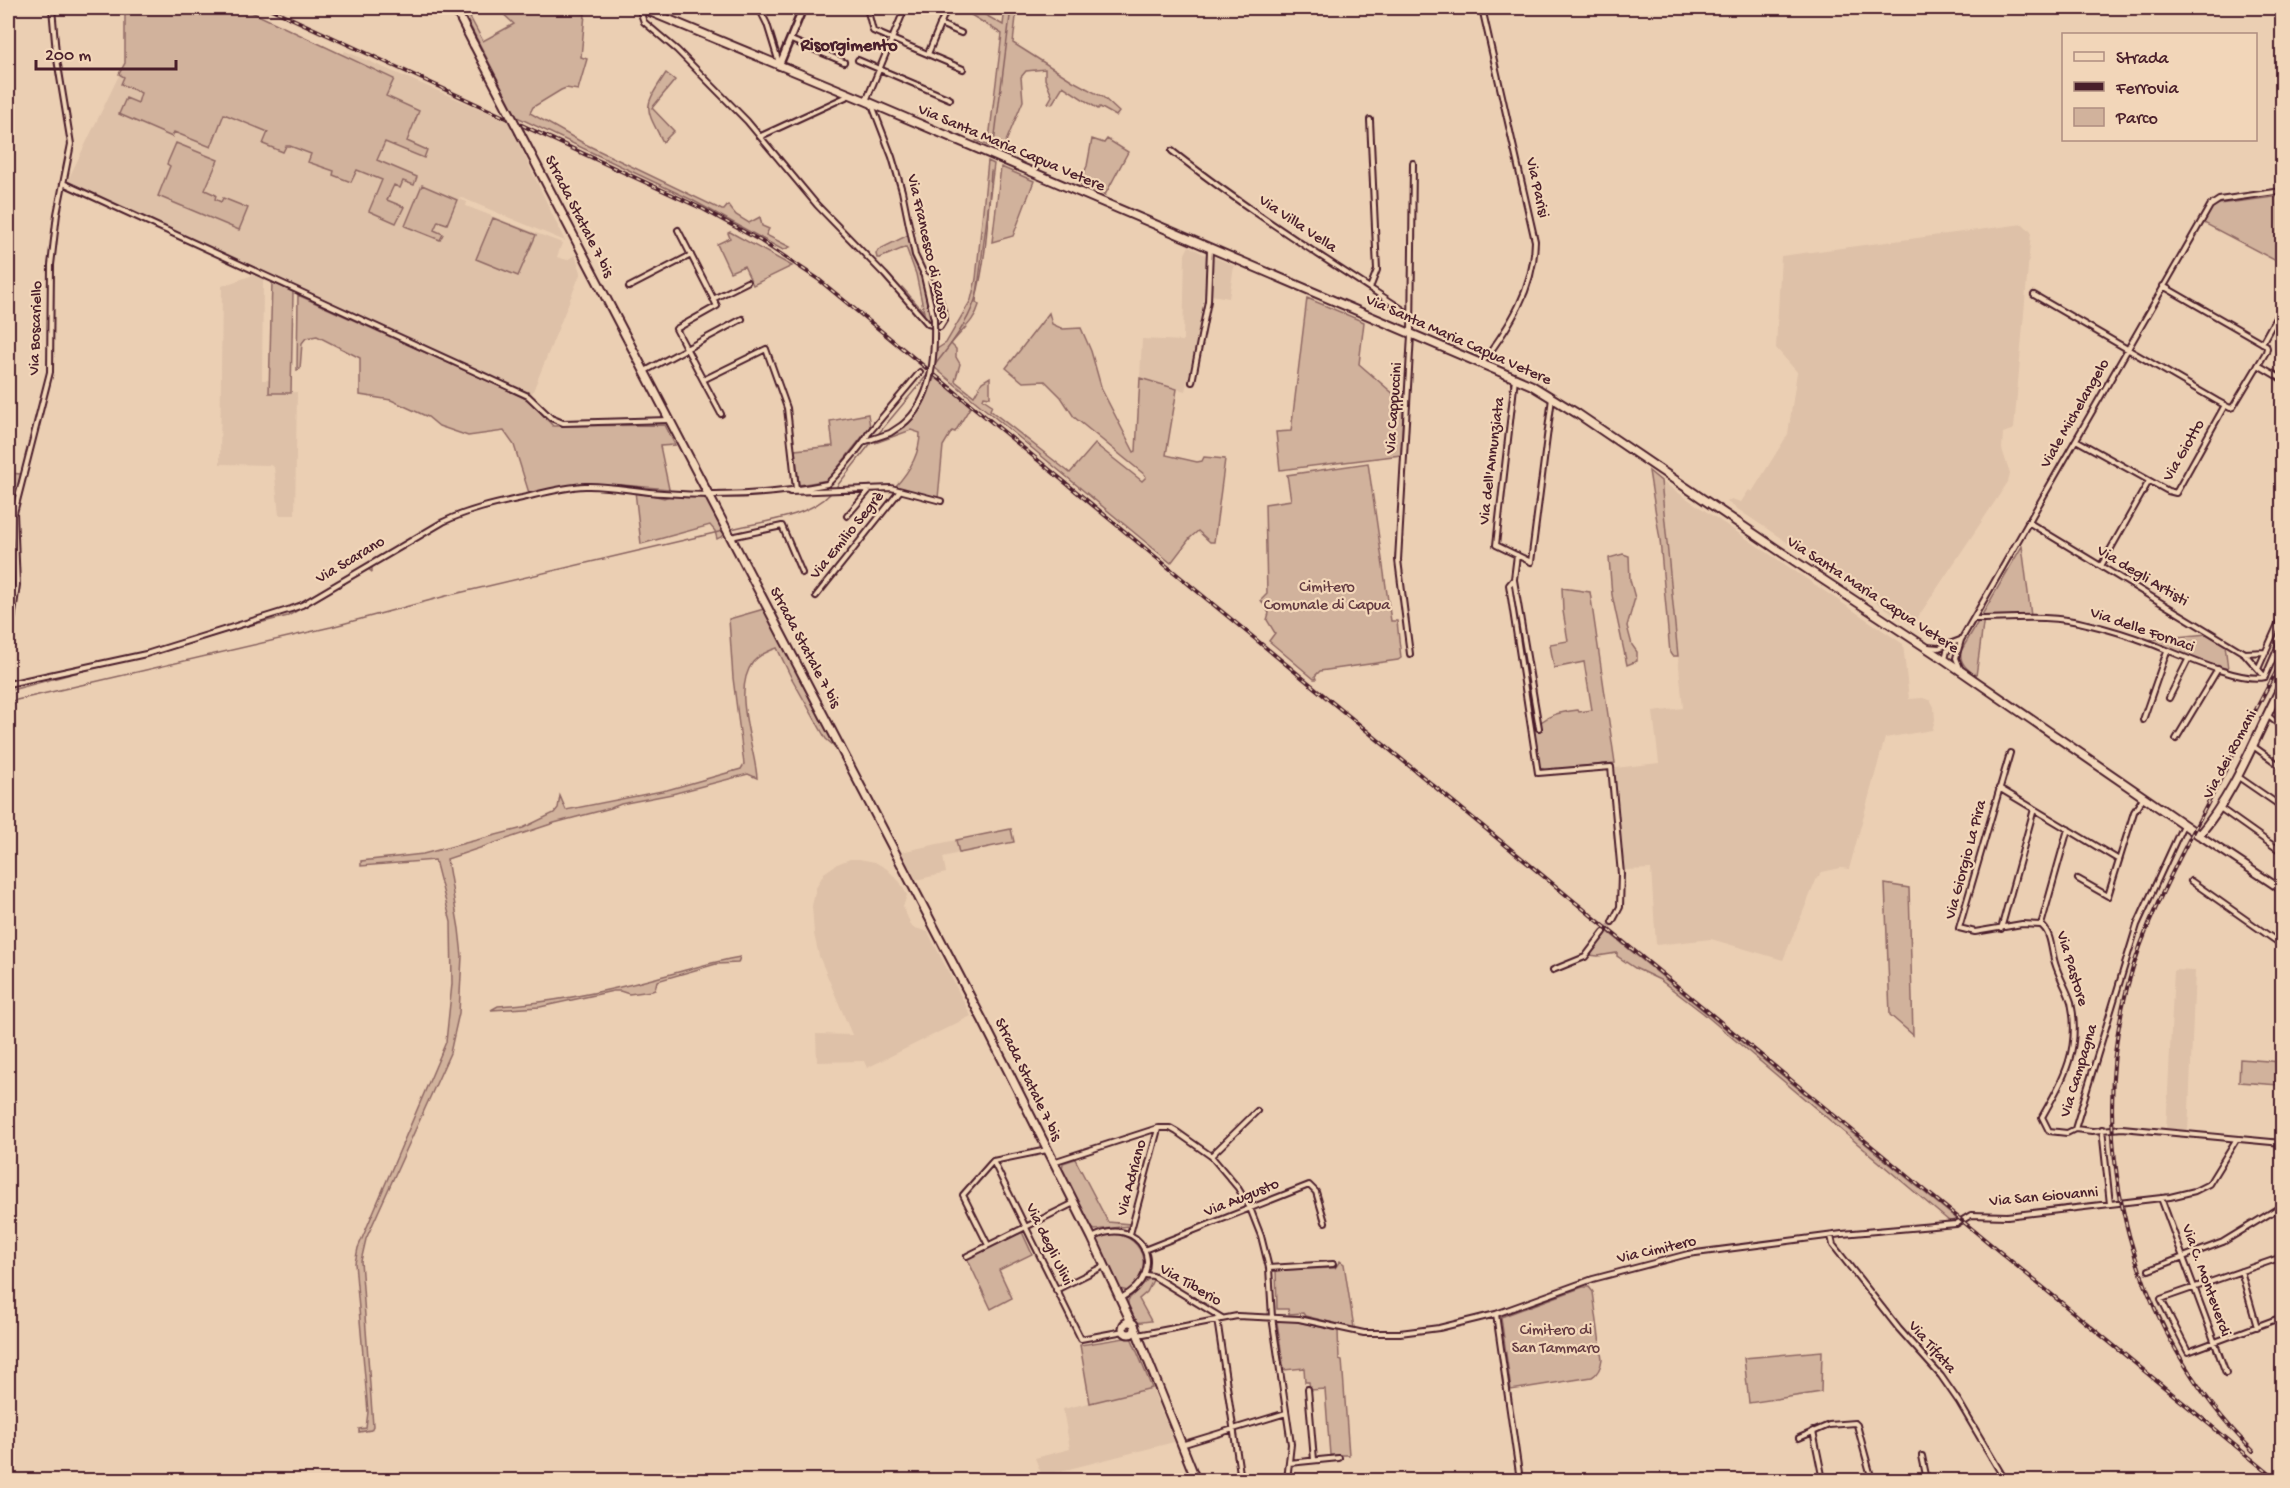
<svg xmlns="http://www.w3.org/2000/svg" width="2290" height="1488" viewBox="0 0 2290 1488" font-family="'Gochi Hand',sans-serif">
  <rect width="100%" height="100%" fill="#ebcfb3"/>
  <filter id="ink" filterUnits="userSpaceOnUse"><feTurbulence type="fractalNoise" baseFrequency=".0167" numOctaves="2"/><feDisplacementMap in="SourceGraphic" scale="12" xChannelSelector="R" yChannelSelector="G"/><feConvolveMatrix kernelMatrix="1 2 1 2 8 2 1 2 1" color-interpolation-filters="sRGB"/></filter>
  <g filter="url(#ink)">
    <path fill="#dec1a8" d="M125,8h118l100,46 2,-3 163,70 57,120 -105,-44 -1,2 8,3 -1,4 96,37 -5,14 10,3 8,-5 6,17 -50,124 -464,-214 58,-119z
      M2023,224l8,8 -17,197 -11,4 -1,16 8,25 -2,8 -96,144 -185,-124 4,-3 10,3 8,-12 3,2 36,-58 9,-62 -21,-24 5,-92z
      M1189,246l18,10 -7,75 -15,60 -45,-13 2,-39 41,2 2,-87z
      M1214,257l20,9 -5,32 -18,-3z
      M253,275l10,4 -1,101h8v13l27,-1 -2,123h-16l-5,-48 -4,-2 -50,-1 2,-178z
      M1661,481l242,163 6,55 14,-1 8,3 3,6 1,13 -3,10 -47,8 -36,131 -8,-1 -19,4 -5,6 -34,82 -72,-21 -55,6 -5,-76 -27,1 -9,-102 44,-5 -6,-51 30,-4z
      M956,840l3,13 -16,4 3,16 -30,7 -15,-28z
      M850,859h9l16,3 12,7 13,13 7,13 -4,12 9,20 16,5 43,84 -104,52 -3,-7 -47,1 -1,-28 36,1 -33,-79 -5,-22 -2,-28 4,-18 8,-15 13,-9z
      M2174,970l21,1 -7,162 -22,-2z
      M1152,1388l22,54 -132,34 -7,-18 35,-9 -7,-40z"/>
    <path fill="#d1b29c" stroke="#8e6864" stroke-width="1.5" d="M125,8h118l151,71 -8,17 33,15 -12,30 20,9 -3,8 -39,-16 -8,18 40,17 -3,8 -11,-4 -3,7 -6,-3 -7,15 17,7 -8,16 -27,-12 13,-31 -25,-10 -6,12 -18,-7 1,-4 -26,-9 3,-8 -21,-8h-4l-3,6 -20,-8 5,-12 -44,-18 -13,33 -37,-15 -2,5 -53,-23 7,-16 12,5 3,-10 -20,-9 3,-7 -5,-3 6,-11z
      M461,8h4l18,33 31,-17 -17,-16h74v3l14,3 -4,43 6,2 -9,31 -12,-2 -5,2 -28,17 -3,6 55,31 137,66h2l4,-5 8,10 13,8 11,-6 2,9 7,3 -3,6 24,12 -7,3 -91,-50 -175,-83z
      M1005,8h12l-4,35 60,38 30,16 16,15 -3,4 -16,-9 -2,2 -35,-23 -11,18 -4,-1 4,-7 -7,-17v-10l-19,2 -5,6 2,24 -21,50 -26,-10 2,-2h11l13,-105 -31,-19 4,-6 28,16z
      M666,73l9,7 -23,28 22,23 -11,11c-19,-36 -20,-34 3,-69z
      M1107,139l21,13 -23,43 -26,-11 8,-18 5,-27 12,4z
      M176,143l42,17 -13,30 11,5 -1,4 6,3 2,-4 25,10 -9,22 -81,-34 12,-30 -3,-2z
      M988,161l6,3 -18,138 3,3c-4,16 -18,26 -28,39l5,5v8l4,7 -5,17 19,15 8,-14 8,-5v20l-6,-1 -1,3 9,6 -2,5 80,63 25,-29 47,37 4,-4 -1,-2 -71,-58 -13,-20 -16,-16 -22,1 -17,-14 43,-55 3,11 11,5 18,-1 10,23 11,39 32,62 2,-1 4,-73 37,11 -11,66 31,7 5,-1 2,-4 21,2 -11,83h-4l-12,-11 -8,7 -19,25 -236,-195 2,-19 9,-6 25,-43 5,-21z
      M1001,167l33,14 -21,55 -21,6z
      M422,185l35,15 -10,24 -9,-3 -4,9 9,4 -3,6 -35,-14z
      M2282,196v68l-78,-41 7,-15 8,-4z
      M493,218l43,17 -18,41 -42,-17z
      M730,232l62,34 -39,19 -9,-19 -14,6 -13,-28 13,-6 -2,-5z
      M910,234l20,74 1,16 -33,-36 4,-1 22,25 -8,-38 -10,-27 -26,11h-3l-1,-4 2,-4z
      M272,282l21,10 -2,101h-22z
      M298,295l223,101 9,5 23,25 112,-1 10,20 -15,1 9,43 -47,-4 -41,-1 -52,9 -15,-48 -10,-14 -36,5 -29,-10 -11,-9 -37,-17 -31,-5v-37l-43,-22 -11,2 -4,5 -2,26 -3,1z
      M1307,298l57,24 -5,42 37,32 8,1 -3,58 -121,15 -4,-38 15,-1z
      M935,376l36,30 -16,26 -3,-1 -9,15 -5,52 -28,-4 -15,-7c14,-15 25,-34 25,-54l-9,-3 -36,13 26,-14 12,-10 11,-16z
      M868,414l2,13 -42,53 -29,5 -4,-35 38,-4 -3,-25z
      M1368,463l23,158h6l4,37 -3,2 -78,11 -5,5 1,3h-2l-45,-38 6,-8 -8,-13 2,-7 -8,-13 6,-6 -2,-90 26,-4 -4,-25z
      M1649,471l12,10 17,175h-6l-2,-3 -10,-113z
      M8,473l13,1 -11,41 3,46 -5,-1z
      M635,491l29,7 5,-2 36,1 20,38 -8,4 -2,-8 -5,-6 -69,19z
      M2022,546l9,70 -47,1 -8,59c-9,-7 -17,-13 -15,-25z
      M1623,554l6,2 1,24 5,18 -8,28 5,19 5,7v9l-10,4 -15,-70 -3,-37z
      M369,566l3,2v4l-4,-3 -80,47 -49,12 -87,27 -66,15 -78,21v-5l141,-32 144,-44z
      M1562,588l28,4 25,171 -70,7 -6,-3 -5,-37c10,-15 26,-18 44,-20l1,2 13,-2 -8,-48 -30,6 -4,-24 18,-3 -5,-30z
      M764,609l68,129 1,7 -7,-6 -35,-62 -14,-29c-9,3 -18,7 -24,14 -22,29 2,84 4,116l-9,-4 -76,20 -51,10 -10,4 -57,15 -107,36 12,70 3,27 -3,57 -9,40 -84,186 -5,22 12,165 -2,4 -12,2v-3l7,-1 2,-16 -13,-149 3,-15 88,-206 6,-58 -1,-62 -16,-62 -74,6v-5l62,-7 100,-26 31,-15 4,-5 2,-12 6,14 101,-20 74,-21 3,-5 -11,-86 -4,-59z
      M2207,634l18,11 3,24 -39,-11 -44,-18z
      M1011,829l3,13 -55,11 -3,-13z
      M1885,884l24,4 4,147 -23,-20z
      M1607,931l351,289 -9,1 -246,-208 -43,-33 -25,-12 -18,-12v-3l-19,3 -10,-1z
      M740,957l-2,6 -22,1 -59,17 -2,9 -3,1 -23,3 -9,-3h-7l-73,16 -49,3 7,-4c54,-3 106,-14 158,-28 28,-7 55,-16 84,-21z
      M2240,1059l42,3 -3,23 -40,-3z
      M1075,1159l33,63 22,2 -1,2 -34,4 -4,-3 -29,-57 1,-7z
      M1022,1232l10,22 -33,16 13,28 -21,11 -24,-51z
      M1107,1234c35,-3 50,36 21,57l-8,-2 -22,-45v-5z
      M1340,1261l4,3 10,64 -49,-12 -2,-3 -14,1 -1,-5h-11l-1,-39 59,-2z
      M1149,1278h5l-7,14 -8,7 12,22 -16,2 -7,-17v-6z
      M1583,1287h6l4,5 9,67c-1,8 -3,14 -10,18l-81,13 -10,-73z
      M1280,1321h14l44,10 1,28 3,1 7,95h-19l-5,-66 -15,1 -1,-8h-4l-1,-14 -20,2 -7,-48z
      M1131,1337l21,51 -62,15 -10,-58z
      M1822,1351l-1,41 -72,11 -5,-45z"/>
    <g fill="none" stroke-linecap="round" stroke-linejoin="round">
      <path stroke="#87615e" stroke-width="1.5" d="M994,143l17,-135
        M934,366c16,-20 33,-42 41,-66 12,-38 13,-90 16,-129
        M879,433l49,-59
        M837,486l34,-43
        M731,529c29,-7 78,-12 99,-35
        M8,702l323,-75 115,-31 277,-65"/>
      <path stroke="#cbac98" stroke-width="4" stroke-dasharray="4 2" stroke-linecap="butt" d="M2265,677l17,6
        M1604,932l8,-10"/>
      <defs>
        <path id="minor" d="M639,8l5,14 33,28 70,71 70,84 68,70 43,49 12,3 5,-8c-3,-15 -10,-37 -22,-45
          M759,8l8,16 12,39
          M867,8l6,23 90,38
          M940,24l21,9
          M791,40l53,22
          M928,54l19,-46
          M858,60l92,39
          M866,101l39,-93
          M872,105l20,52 10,34 13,64 8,17 11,47
          M1370,120l7,150 -7,18
          M761,136l89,-41
          M1172,151c76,60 158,111 239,164
          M63,183l465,213 23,22 12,5 106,-3
          M678,230l39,76 -41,23 45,85
          M629,287l62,-32
          M2034,295l183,106 13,7 3,-1 33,-55 1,-4 -1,-3 -103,-59
          M713,299l34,-17
          M2262,343l20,-36
          M1482,363c28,-37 52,-74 53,-122l-53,-233
          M2258,365l24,14
          M645,371l97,-52
          M1515,378l-19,167 35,17 21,-164
          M703,380l63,-31 21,59 9,81
          M1192,382l16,-81 2,-52
          M2076,440l92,51 8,2 49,-88
          M866,441l24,-8 12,-8
          M790,492l101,-4 50,13
          M847,516l23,-27
          M2028,522l216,131 21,24
          M731,537l51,-11 20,47
          M1517,555l-3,24 -5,6 29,188 73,-6 10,107 -1,33 -8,15
          M2101,566l48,-85
          M1514,580l25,148
          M816,596l83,-104
          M1973,619c37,0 77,-5 114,5 22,5 44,12 65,20 26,10 88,39 113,33
          M1927,647l12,1 21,-8
          M8,648l9,-63 -3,-72 36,-141 1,-107 6,-51 14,-70 -15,-91 -4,-45
          M2244,653l22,-1
          M1410,654l-12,-94 13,-225 2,-172
          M1945,659l2,-8 5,-6
          M1960,668l-4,-10 5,-18 249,-434 9,-6 63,-9
          M2258,669l24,-54
          M2265,677l17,-39
          M8,684l138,-30 145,-45 11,-4 141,-83c25,-12 51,-18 79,-24 21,-5 41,-11 63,-12 26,-1 52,6 78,7 54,4 111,2 164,-9 8,-7 38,-42 41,-50l52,-62
          M2169,698l19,-38
          M2267,715l15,12
          M2143,720l24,-69
          M2176,739l42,-70
          M2253,746l29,21
          M2010,753l-51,175 16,4 47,-8 19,1
          M2237,776l45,31
          M1999,788l120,72
          M2220,808l62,44
          M2183,825l-46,100 -62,204 17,2 30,-3 160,15
          M2078,879l30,17 26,-84 9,-14
          M2191,881l91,64
          M2041,925c11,8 10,26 14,38 4,14 12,26 16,39 10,47 -7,76 -29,115l7,14 18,2 8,-4
          M2041,925l27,-96
          M2001,929l33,-120
          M1553,970l32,-13 19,-25
          M2102,1129l8,75
          M1211,1156l46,-45
          M993,1161l88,178 43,-8
          M1053,1162l105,-34h12l7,4 34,24 27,32 12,20 11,28 8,32 3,49 19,127 -4,36
          M2161,1198l65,175
          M1130,1234l28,-105
          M1831,1236l2,9 66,84 42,47 18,26 46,78
          M1092,1238c48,-26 80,33 29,60
          M988,1245l-25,-50 30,-34 54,-11
          M1144,1250l165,-65 7,7 9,30
          M967,1256l107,-53
          M2282,1257l-121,42 27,53 94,-35
          M1269,1268l64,-4
          M2149,1270l74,-28 59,-36
          M2241,1271l16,56
          M1146,1275l7,1 69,42
          M1056,1290l48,-24
          M1496,1314l24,166
          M1217,1319l24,161
          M1138,1335l99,-19 62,3 65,14h36l39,-5 57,-14 97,-35 95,-25 154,-20 114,-10 15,-9 36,1 163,-19 25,-6 14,-7 27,-44
          M1308,1389l6,71
          M1813,1431l10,49
          M1799,1438l30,-13 26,-2 2,2 15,55
          M1181,1445l105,-32
          M1922,1456l5,24
          M1289,1463l50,-5"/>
        <path id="tertiary" d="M779,66l24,-58"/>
        <path id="secondary" d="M2199,835l83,55"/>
        <path id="primary" d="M455,8l19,37
          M641,8l225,93 665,284 47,29 200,136 167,110 254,175c37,-43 57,-100 83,-150
          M520,133l463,888 109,217 39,84
          M1123 1328a6 6 0 1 1 12 0a6 6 0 1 1-12 0Z
          M1135,1328l61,152"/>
      </defs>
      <use href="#minor" stroke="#4a1f2b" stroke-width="8"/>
      <use href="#tertiary" stroke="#4a1f2b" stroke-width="10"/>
      <use href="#secondary" stroke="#4a1f2b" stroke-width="10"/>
      <use href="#primary" stroke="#4a1f2b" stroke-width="11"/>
      <use href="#minor" stroke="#f2d6b9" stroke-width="4"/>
      <use href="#tertiary" stroke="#f2d6b9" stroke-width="5"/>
      <use href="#secondary" stroke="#f2d6b9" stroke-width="6"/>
      <use href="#primary" stroke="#f2d6b9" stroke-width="7"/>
      <defs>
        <path id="rail" d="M269,8l434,201 58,32 57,38 1459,1201
          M2253,1451c-120,-119 -168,-300 -126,-463 19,-72 56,-136 90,-202 22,-41 41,-84 65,-124"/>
      </defs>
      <use href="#rail" stroke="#4a1f2b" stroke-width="4"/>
      <use href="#rail" stroke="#f2d6b9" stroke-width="1.5" stroke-dasharray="4.5" stroke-linecap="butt"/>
      <defs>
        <path id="minor-bridge" d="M902,425c31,-25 33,-69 32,-106"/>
        <path id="primary-bridge" d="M474,45l46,88"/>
      </defs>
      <use href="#minor-bridge" stroke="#4a1f2b" stroke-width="8" stroke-linecap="butt"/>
      <use href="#primary-bridge" stroke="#4a1f2b" stroke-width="11" stroke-linecap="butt"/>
      <use href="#minor-bridge" stroke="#f2d6b9" stroke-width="4"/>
      <use href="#primary-bridge" stroke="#f2d6b9" stroke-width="7"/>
    </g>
  </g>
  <g text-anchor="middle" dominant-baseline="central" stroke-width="4.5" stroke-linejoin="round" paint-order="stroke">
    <g font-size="16" fill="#4a1f2b" stroke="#f2d6b9">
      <text transform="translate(1011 149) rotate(23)">Via Santa Maria Capua Vetere</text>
      <text transform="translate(1536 188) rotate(77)">Via Parisi</text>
      <text transform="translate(578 217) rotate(63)">Strada Statale 7 bis</text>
      <text transform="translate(1297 225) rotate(34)">Via Villa Vella</text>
      <text transform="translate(927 247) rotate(77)">Via Francesco di Rauso</text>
      <text transform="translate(37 328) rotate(-88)">Via Boscariello</text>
      <text transform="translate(1458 341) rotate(24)">Via Santa Maria Capua Vetere</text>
      <text transform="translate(1395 408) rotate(-86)">Via Cappuccini</text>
      <text transform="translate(2076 414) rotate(-60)">Viale Michelangelo</text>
      <text transform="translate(2185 451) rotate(-60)">Via Giotto</text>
      <text transform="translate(1493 461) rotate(-83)">Via dell'Annunziata</text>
      <text transform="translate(848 536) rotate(-51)">Via Emilio Segrè</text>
      <text transform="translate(351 561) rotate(-31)">Via Scarano</text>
      <text transform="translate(2142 577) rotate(31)">Via degli Artisti</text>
      <text transform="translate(1872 596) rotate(33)">Via Santa Maria Capua Vetere</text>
      <text transform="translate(2142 631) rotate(19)">Via delle Fornaci</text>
      <text transform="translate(804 648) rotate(62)">Strada Statale 7 bis</text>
      <text transform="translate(2231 755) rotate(-62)">Via dei Romani</text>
      <text transform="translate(1967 860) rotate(-75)">Via Giorgio La Pira</text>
      <text transform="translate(2071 969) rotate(73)">Via Pastore</text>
      <text transform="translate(2080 1071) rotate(-73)">Via Campagna</text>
      <text transform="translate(1027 1080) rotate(64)">Strada Statale 7 bis</text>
      <text transform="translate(1133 1178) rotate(-75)">Via Adriano</text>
      <text transform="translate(2044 1198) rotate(-5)">Via San Giovanni</text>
      <text transform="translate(1242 1199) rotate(-22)">Via Augusto</text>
      <text transform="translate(1048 1245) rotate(64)">Via degli Ulivi</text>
      <text transform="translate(1657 1251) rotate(-13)">Via Cimitero</text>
      <text transform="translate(2205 1281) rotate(70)">Via C. Monteverdi</text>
      <text transform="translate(1190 1286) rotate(30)">Via Tiberio</text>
      <text transform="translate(1931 1348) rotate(49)">Via Tifata</text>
    </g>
    <g font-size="16" fill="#653c42" stroke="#f2d6b9">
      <text x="1327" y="588">Cimitero<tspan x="1327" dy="18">Comunale di Capua</tspan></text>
      <text x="1556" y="1331">Cimitero di<tspan x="1556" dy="18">San Tammaro</tspan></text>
    </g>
    <g font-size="18" font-weight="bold" fill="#4a1f2b" stroke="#f2d6b9">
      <text x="849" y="46">Risorgimento</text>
    </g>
  </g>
  <rect width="2290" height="1488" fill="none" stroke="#f2d6b9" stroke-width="30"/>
  <rect x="15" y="15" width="2260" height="1458" fill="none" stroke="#4a1f2b" stroke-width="2" filter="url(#ink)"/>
  <rect x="2062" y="33" width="195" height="108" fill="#f2d6b9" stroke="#af8d80" stroke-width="1.5"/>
  <rect x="2074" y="52" width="30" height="9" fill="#f2d6b9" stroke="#af8d80" stroke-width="1.5"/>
  <text x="2116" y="63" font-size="18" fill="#4a1f2b">Strada</text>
  <rect x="2074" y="82" width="30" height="9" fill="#4a1f2b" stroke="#af8d80" stroke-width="1.5"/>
  <text x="2116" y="93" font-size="18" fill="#4a1f2b">Ferrovia</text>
  <rect x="2074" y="108" width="30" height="18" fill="#d1b29c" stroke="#af8d80" stroke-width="1.5"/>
  <text x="2116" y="123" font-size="18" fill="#4a1f2b">Parco</text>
  <path d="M36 60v9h140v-9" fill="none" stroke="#4a1f2b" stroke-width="3"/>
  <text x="45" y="60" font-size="18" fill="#4a1f2b" stroke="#f2d6b9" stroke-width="4.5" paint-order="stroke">200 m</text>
</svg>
